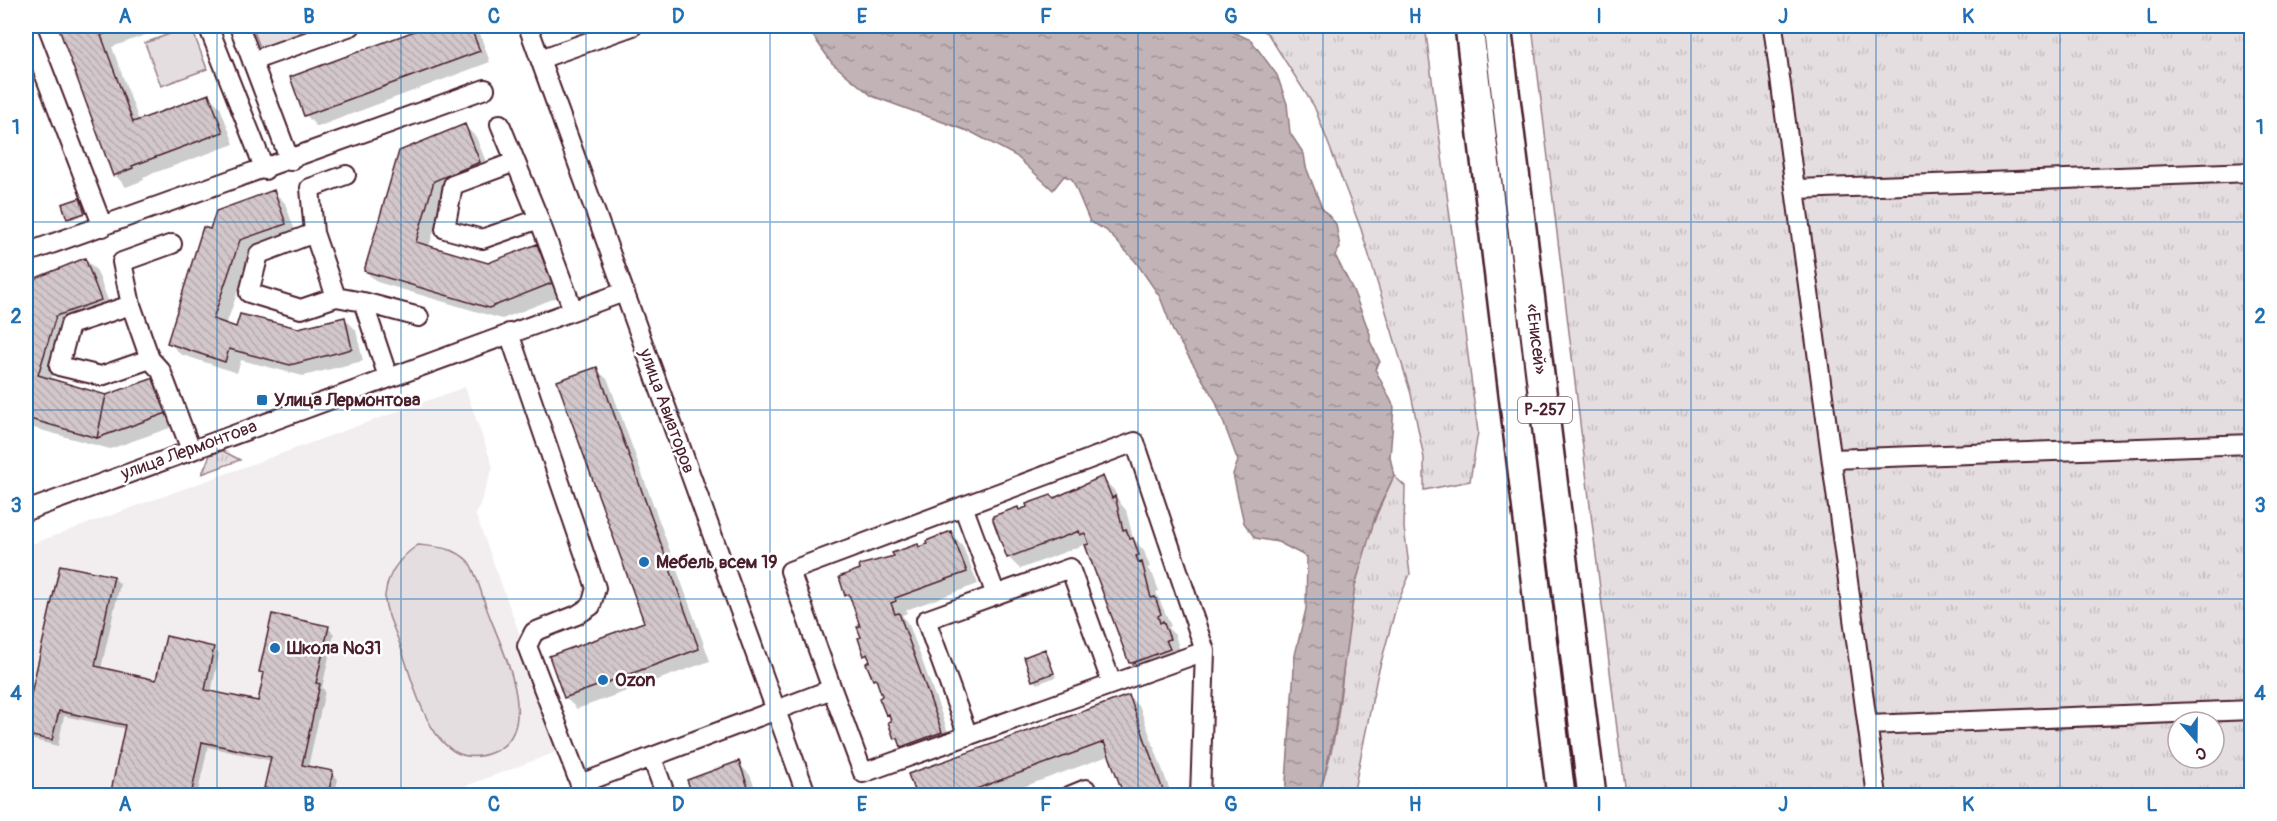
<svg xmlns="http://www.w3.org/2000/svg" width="2277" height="821" viewBox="0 0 2277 821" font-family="Pangolin,sans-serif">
  <defs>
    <pattern id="grass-tufts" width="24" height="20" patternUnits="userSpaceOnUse" patternTransform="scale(1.5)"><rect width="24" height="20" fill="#e5dee0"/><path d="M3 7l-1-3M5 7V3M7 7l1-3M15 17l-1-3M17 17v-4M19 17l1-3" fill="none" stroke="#c6bec0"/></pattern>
    <pattern id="water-ripples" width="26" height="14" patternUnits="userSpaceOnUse" patternTransform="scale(1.5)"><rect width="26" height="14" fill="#c1b3b6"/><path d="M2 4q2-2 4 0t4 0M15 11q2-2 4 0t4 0" fill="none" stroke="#9f9194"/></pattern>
    <pattern id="building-back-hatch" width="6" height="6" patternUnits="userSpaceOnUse" patternTransform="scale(1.5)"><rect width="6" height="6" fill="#d2c7cb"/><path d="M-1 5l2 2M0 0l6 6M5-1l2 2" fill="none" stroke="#b6aaae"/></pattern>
  </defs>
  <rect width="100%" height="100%" fill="#fff"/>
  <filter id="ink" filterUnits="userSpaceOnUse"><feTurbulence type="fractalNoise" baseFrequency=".0167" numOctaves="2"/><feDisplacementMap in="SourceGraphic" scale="12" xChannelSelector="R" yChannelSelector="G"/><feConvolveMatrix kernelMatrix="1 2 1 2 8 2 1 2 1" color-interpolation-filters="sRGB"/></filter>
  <g filter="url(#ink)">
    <path fill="#f2eeef" d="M465,387l28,80 -17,48 86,235 -120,45 -416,1v-250z"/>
    <path fill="url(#grass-tufts)" stroke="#987e86" stroke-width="1.5" fill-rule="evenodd" d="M1256,26h169l53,406 -8,49 -46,9v-32l-13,-64 -50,-165 -47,-123 -46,-72z
      M1532,26h719v769h-626zM2178,722h36v36h-36z
      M223,451l17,9 -38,14 8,-19z
      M1394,476l11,10 -1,42 6,46 -13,30 -20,73 -24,118 -36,-1c24,-53 24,-117 32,-175 6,-50 23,-98 45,-143z"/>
    <path fill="#e5dee0" stroke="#987e86" stroke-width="1.5" d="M191,26l16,43 -46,17 -16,-43z
      M252,26h111l-97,37z
      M418,545c19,2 36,2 50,16 8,9 15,39 20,51 13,35 56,118 5,140 -59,26 -78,-65 -92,-104 -4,-15 -17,-37 -16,-52 2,-23 15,-39 33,-51z"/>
    <path fill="url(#water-ripples)" stroke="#91787e" stroke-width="1.5" d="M806,26h414l31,14 26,35 10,29 3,29 14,21 2,13 16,41 14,16 4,24 -5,7 18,35 17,44v7l10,21 -5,7 19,38 -4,50 4,19 -18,38 -21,72 -20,143 -11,49 -7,17h-32l10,-140 11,-46 1,-52 -29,-15 -23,-4 -11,-15 -11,-49 5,-13 -23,-61 -42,-69 -13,-34 -24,-35 -30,-32 -16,-8 -18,-43 -8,-3 -11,14 -37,-34 -43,-23 -101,-37 -40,-33z"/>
    <path fill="#0003" d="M60,26h110l-58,21 27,74 70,-25 11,11 14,37 -91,33 1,3 -18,7 -11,-12z
      M430,26h47l13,36 -173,65 -11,-12z
      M465,126l11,11 15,37 -46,19 -16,54 59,18 48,-19 12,12 15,37 -61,24 -125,-37 -12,-11z
      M274,192l11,11 12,33 -45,15 -26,74 11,4h61l46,-11 12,12 7,31 -60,15 -62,-16 -4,13 -57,-19 -11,-12z
      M81,201l4,13 -15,6 -6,-15z
      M85,259l12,12 15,40 -44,16 -17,53 55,17 47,-17 12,12 13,33 -68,24 -84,-23v-143z
      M596,369l12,11 102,281 -133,48 -12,-12 81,-74z
      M1102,478l12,12 6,13 6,7 7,28 11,13 6,16 -3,1 6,7 6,16 -3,1 15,34 -3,2 7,7 5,16 -38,23 -12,-12 -44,-118 -66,25 -12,-12 12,-45z
      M951,533l11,12 16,39 -72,26 1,3 -5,2 8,12 42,116 -38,15 -18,-19 -2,-18 -7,-7 -8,-30 -5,-5 -2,-17 -7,-7 -3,-28 -9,-26 -7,-6 49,-38 22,-12 3,3z
      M114,578l6,6 -19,85 56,13 56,-34 6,6 -8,39 48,10 6,-27 -4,-4 67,-44 6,6 -12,54 3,3 -17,76 24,6 6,6 -4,17 -62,-2 -6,-6 6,-27 -64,-14 -11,49h-86l15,-67 -62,-13 -6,30 -32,-8v-34l4,1z
      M1045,651l11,26 -19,7 -4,-4z
      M1128,696l12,12 32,88h-47l-14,-41 -113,41h-81z
      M738,763l12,12 8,21h-64z"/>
    <path fill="url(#building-back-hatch)" stroke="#4a1f2b" stroke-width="1.5" d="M58,26h70l-27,9 32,87 76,-28 14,38 -91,34 1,2 -20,8z
      M428,26h42l10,25 -176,65 -14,-39z
      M465,124l15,38 -46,19 -18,61 72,21 49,-19 15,39 -63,25 -125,-37 35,-120z
      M274,190l12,34 -46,16 -27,79 23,8 4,-13 58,14 47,-11 7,32 -62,16 -61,-16 -4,13 -58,-19 36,-116 7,2 6,-18z
      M80,198l5,15 -18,6 -5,-15z
      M85,258l16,42 -45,16 -18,59 68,20 -9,43 -71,-20v-136z
      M597,367l102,282 -135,49 -15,-42 95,-34 -87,-241z
      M154,378l13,35 -70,25 9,-43z
      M1103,476l9,22 3,-2 8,34 3,-1 4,10 3,-1 6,17 -3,1 3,7 3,-1 9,36 4,-1 6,17 -3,2 2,7 3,-2 7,18 -4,1 4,9 -38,14h-3l-44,-118 4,-1 -4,-11 -5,2 -1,-4 -72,27 -14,-38v-4l25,-9 1,3 8,-3 -1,-3 25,-9 3,3z
      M951,531l16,41 -72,26 1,3 -5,2 4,11 4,-1 43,119 -41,15 -3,-9 -4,1 -6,-17 3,-1 -2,-7 -3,1 -7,-17 3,-2 -6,-17 -3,1 -7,-17 4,-2 -3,-7 -3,2 -6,-18 3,-1 -4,-10 3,-1 -11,-32 -4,2 -6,-19 21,-8 -1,-4 35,-9 -2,-3 26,-9 1,3 8,-3 -1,-3z
      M60,565l54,11 -19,90 61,14 10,-44 48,11 -9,43 53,11 6,-28 -5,-1 13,-58 57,12 -13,57 4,1 -18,81 31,6 -5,25h-31l-33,-8 7,-31 -69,-15 -11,54h-81l15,-71 -66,-14 -7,29 -26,-5v-33l3,1z
      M1045,649l9,24 -22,8 -8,-24z
      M1129,695l36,101h-41l-20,-54 -147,54h-41l-8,-22z
      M739,761l12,35h-58l-6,-16z"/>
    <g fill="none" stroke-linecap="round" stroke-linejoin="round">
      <defs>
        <path id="minor" d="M26,26l77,201
          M208,26l57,144
          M239,26l51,135
          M528,26l279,770
          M1773,26l104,770
          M540,59l93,-33
          M252,61l99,-35
          M500,124l39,95 -57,20 -37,-10 8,-44 62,-23
          M346,175l-36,13 4,45 -55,21 -10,39 52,16 35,-12 27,5 25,75
          M1797,189l455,-17
          M539,219l34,91
          M314,233l22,64
          M172,244l-50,18 9,43 -61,20 -11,41 42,10 49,-17 11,12 30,79
          M26,253l459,-164
          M363,302l56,15
          M131,305l19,54
          M509,333l87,255 -5,18 -14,9 -43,17 -7,14 53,138
          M1832,459l420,-15
          M963,506l33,89
          M26,511l598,-219
          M832,689l-42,-118 345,-129 70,209 -5,145
          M1868,725l384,-15
          M968,736l-42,-116 144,-52 42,116
          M652,758l14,38
          M583,796l-3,-12 252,-95 31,84 342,-122
          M1069,796l17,-7 2,7"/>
        <path id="highway" d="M1469,26l92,770
          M1497,26l95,770"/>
      </defs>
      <use href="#minor" stroke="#4a1f2b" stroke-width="22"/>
      <use href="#highway" stroke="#4a1f2b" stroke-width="32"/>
      <use href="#minor" stroke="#fff" stroke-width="18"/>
      <use href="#highway" stroke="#fff" stroke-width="27"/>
    </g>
  </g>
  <path fill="none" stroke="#1f6fb2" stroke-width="1.5" stroke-opacity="0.55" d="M217,26v770M401,26v770M586,26v770M770,26v770M954,26v770M1138,26v770M1323,26v770M1507,26v770M1691,26v770M1876,26v770M2060,26v770M26,222h2226M26,410h2226M26,599h2226"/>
  <g fill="#1f6fb2" stroke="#fff" stroke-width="2">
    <rect x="256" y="394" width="12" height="12" rx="3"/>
    <circle cx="644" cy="562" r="6"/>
    <circle cx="275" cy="648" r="6"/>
    <circle cx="603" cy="680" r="6"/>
  </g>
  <g text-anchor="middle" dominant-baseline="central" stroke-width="5" stroke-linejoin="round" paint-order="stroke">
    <rect fill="#fff" stroke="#80626b" stroke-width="1.5" x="1518" y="397" width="54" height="26" rx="4.5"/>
    <g font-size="16" font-weight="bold" fill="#4a1f2b">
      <text x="1545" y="410">Р-257</text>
    </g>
    <g font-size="18" fill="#4a1f2b" stroke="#fff">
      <text transform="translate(1536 339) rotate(83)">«Енисей»</text>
      <text transform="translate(667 411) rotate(70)">улица Авиаторов</text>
      <text transform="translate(189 450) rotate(-20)">улица Лермонтова</text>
    </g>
    <g font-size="18" font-weight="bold" fill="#4a1f2b" stroke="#fff" text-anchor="start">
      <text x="274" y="400">Улица Лермонтова</text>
      <text x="656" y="562">Мебель всем 19</text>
      <text x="287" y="648">Школа №31</text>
      <text x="615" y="680">Ozon</text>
    </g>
  </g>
  <rect width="2277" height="821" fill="none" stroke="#fff" stroke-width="66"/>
  <g transform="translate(2196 740) rotate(160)"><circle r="28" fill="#ffffff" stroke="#b7a5aa" stroke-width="1.5"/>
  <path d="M0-4.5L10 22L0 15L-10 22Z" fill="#1f6fb2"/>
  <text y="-9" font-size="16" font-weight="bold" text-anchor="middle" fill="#4a1f2b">С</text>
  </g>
  <rect x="33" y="33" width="2211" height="755" fill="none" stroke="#1f6fb2" stroke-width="2"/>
  <g font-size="20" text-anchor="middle" font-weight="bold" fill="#1f6fb2">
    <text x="125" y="23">A</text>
    <text x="309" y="23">B</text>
    <text x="494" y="23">C</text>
    <text x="678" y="23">D</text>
    <text x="862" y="23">E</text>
    <text x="1046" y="23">F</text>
    <text x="1231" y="23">G</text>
    <text x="1415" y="23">H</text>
    <text x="1599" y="23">I</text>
    <text x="1783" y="23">J</text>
    <text x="1968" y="23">K</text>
    <text x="2152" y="23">L</text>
    <text x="16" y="134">1</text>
    <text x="2260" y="134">1</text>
    <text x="16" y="323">2</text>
    <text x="2260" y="323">2</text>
    <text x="16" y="512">3</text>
    <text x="2260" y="512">3</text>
    <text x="16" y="700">4</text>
    <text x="2260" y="700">4</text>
    <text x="125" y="811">A</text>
    <text x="309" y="811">B</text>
    <text x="494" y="811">C</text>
    <text x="678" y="811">D</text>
    <text x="862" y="811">E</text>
    <text x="1046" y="811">F</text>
    <text x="1231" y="811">G</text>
    <text x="1415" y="811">H</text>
    <text x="1599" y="811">I</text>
    <text x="1783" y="811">J</text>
    <text x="1968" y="811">K</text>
    <text x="2152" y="811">L</text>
  </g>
</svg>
